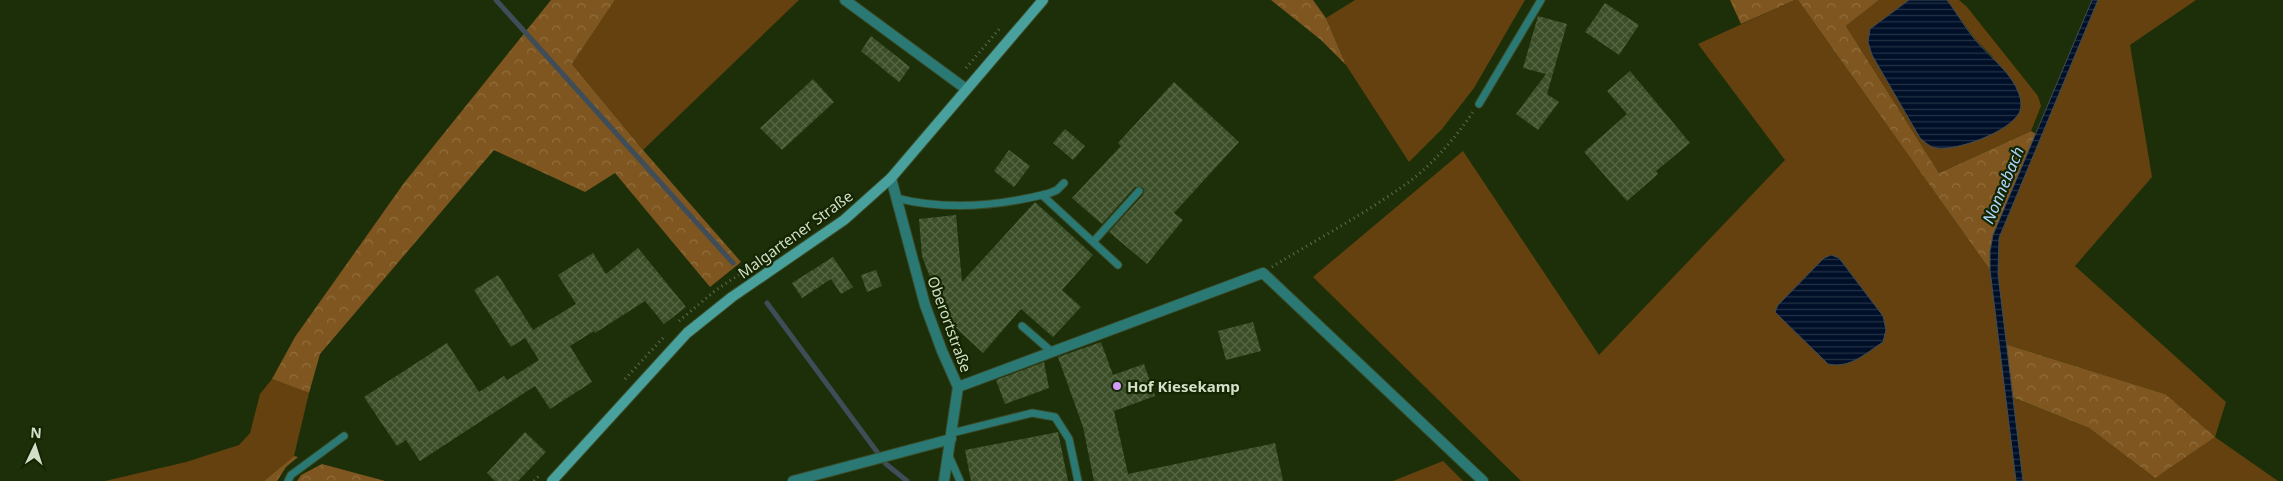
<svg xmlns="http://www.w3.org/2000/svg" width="2283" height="481" viewBox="0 0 2283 481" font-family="'Noto Sans',sans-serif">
  <defs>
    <pattern id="forest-crowns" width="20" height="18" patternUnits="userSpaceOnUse" patternTransform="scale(1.25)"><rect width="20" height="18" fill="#7f561f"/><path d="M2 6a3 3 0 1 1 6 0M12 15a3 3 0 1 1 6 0" fill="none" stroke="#906e3e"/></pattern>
    <pattern id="water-rules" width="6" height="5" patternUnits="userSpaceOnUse" patternTransform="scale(1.25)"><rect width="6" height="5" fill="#000f28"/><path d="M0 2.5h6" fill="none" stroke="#243246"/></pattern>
    <pattern id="building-cross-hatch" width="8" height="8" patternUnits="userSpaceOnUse" patternTransform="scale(1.25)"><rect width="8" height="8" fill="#3b4e28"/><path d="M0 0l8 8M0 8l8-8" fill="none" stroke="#566746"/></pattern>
  </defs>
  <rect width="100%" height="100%" fill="#1d2f09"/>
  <path fill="#64410f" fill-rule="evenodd" d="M615,0h184l-156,150 -71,-86z
    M1355,0h170l-51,88 -32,41 -33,33 -63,-97 -20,-47z
    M1795,0h3l192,270 26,211h-495l-208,-204 150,-126 136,204 186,-195 -87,-116zM1831,256l8,2 44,58 3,14z
    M1879,0h30l-39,29 123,28 -18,-18 -28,-39h12l8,7 71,89 3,10 -10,25 -92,42 -93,-147z
    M2098,0h98l-66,45 22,132 -77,89 151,136 -11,35 63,44h-255l-11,-84 77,31 66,50 10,-84 -160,-50 -7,-70 1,-36z
    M272,379l37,14 -15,63 -30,25h-159l81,-19 53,-17 11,-12 10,-39z
    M1443,461l20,20h-70z"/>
  <path fill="url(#forest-crowns)" d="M551,0h64l-43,64 71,86 98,112 -31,25 -95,-114 -30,19 -91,-42 -174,204 -11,39 -37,-14 23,-42 109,-154z
    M1271,0h42l13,18 20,47 -25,-25z
    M1730,0h65l-54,24z
    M1798,0h81l-33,26 93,147 92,-42 5,3 -43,101 -3,16v19z
    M2005,344l160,50 50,43 -60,41 -66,-50 -77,-31z
    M294,456l4,1 -12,10 -9,14h-13z
    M322,464l63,17h-88l4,-6z"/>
  <path fill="url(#water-rules)" stroke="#3f4d58" d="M1909,0h38c10,13 18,28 29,41 14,16 36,32 43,53 2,5 3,14 0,19 -10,19 -62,38 -82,35 -7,-1 -11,-5 -17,-10l-48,-83 -4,-13 2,-13z
    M2092,0h6l-99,238 -1,36 25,207h-7l-26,-211v-19l3,-16z
    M1831,255l8,3 44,58 3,14 -3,12c-17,11 -33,27 -55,22l-53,-52 3,-7 46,-47z"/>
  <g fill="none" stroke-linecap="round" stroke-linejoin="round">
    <path stroke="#3f4d58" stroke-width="5" d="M496,0l237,263
      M767,303l119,161 21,17"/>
  </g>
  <path fill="url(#building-cross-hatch)" d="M1605,3l34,22 -20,30 -34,-23z
    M1538,16l29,8 -20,70 12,8 -21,28 -22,-16 30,-40 -23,-6z
    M871,36l39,31 -11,15 -38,-31z
    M1630,71l60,72 -34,28 2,3 -31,27 -43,-49 43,-38 -20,-23z
    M813,79l21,23 -52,48 -22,-22z
    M1174,82l65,60 -65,71 9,7 -36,44 -38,-32 34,-37 1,-5 -2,-3h-7l-33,37 -30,-26 49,-52 -3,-3z
    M1065,129l20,17 -12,14 -20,-17z
    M1009,150l21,16 -16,21 -20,-16z
    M1035,202l58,53 -31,35 19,17 -28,30 -32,-28 -38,44 -41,-38 -5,-19 -15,-40 -3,-37 37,-4 6,67z
    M638,248l48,59 -22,17 -19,-23 -50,32 -1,-2 -24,15 22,36 -42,27 -15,-23 -115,75 -14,-21 -9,6 -33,-49 83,-54 32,49 25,-16 3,4 32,-20 -14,-22 -14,9 -37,-57 24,-15 35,55 43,-26 -18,-29 35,-22 13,21z
    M833,257l20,30 -12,7 -10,-15 -29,19 -10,-15z
    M876,270l6,16 -15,6 -6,-17z
    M1253,322l8,29 -35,9 -8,-29z
    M1101,342l12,33 31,-11 11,32 -41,15 14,63 147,-31 8,38h-189l-11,-54 -25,-70z
    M1044,362l5,26 -44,16 -9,-24z
    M525,432l21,20 -28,29h-23l-8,-8z
    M1058,432l10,49h-97l-6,-31z"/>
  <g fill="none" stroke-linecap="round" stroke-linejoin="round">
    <defs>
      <path id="lane" d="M1479,104l62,-104
        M1042,195l76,70
        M896,198c51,13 104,8 154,-5l7,-3 7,-7
        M1093,242l46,-51
        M1022,326l30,26
        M952,433l80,-20 23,4 14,22 9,42
        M949,456l11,25
        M288,481l3,-6 53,-39"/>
      <path id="street" d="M845,0l121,89
        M891,178l34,127 17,46 16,36 -14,94
        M958,387l305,-114 220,208
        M793,481l158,-42"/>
      <path id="secondary" d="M552,481l135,-148 45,-36 112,-77 47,-42 152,-178"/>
    </defs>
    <use href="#lane" stroke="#3a4b28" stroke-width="9"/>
    <use href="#street" stroke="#3a4b28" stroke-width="12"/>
    <use href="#secondary" stroke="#3a4b28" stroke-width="12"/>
    <path stroke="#5f6f4f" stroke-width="3" stroke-dasharray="1 4" stroke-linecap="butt" d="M966,68l35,-41
      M1272,267c42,-26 87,-50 127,-78 30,-20 54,-48 74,-77
      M679,321l37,-31 30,-20
      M625,379l38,-41
      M534,481l7,-7"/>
    <use href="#lane" stroke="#2b7975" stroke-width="7"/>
    <use href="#street" stroke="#2b7975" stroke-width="10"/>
    <use href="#secondary" stroke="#48a19c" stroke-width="10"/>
  </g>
  <circle fill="#d49cfb" stroke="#142501" stroke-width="2" cx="1117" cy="386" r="5"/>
  <g text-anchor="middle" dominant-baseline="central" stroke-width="4.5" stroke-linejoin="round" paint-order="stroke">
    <g font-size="15" fill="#d3dfc9" stroke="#142501">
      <text transform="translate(795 234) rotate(-36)">Malgartener Straße</text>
      <text transform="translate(950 324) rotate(70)">Oberortstraße</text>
    </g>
    <g font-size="15" font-weight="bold" fill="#d3dfc9" stroke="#142501" text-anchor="start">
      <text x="1127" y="386">Hof Kiesekamp</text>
    </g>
    <g font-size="16" font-style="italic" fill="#aed5fe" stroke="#142501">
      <text transform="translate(2003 185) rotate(-67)">Nonnebach</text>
    </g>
  </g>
  <g transform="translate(35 446) rotate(4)" stroke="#142501" stroke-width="4" paint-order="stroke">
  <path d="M0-4L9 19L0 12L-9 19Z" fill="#d3dfc9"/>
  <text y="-8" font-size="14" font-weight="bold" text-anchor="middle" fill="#d3dfc9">N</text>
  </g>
</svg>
